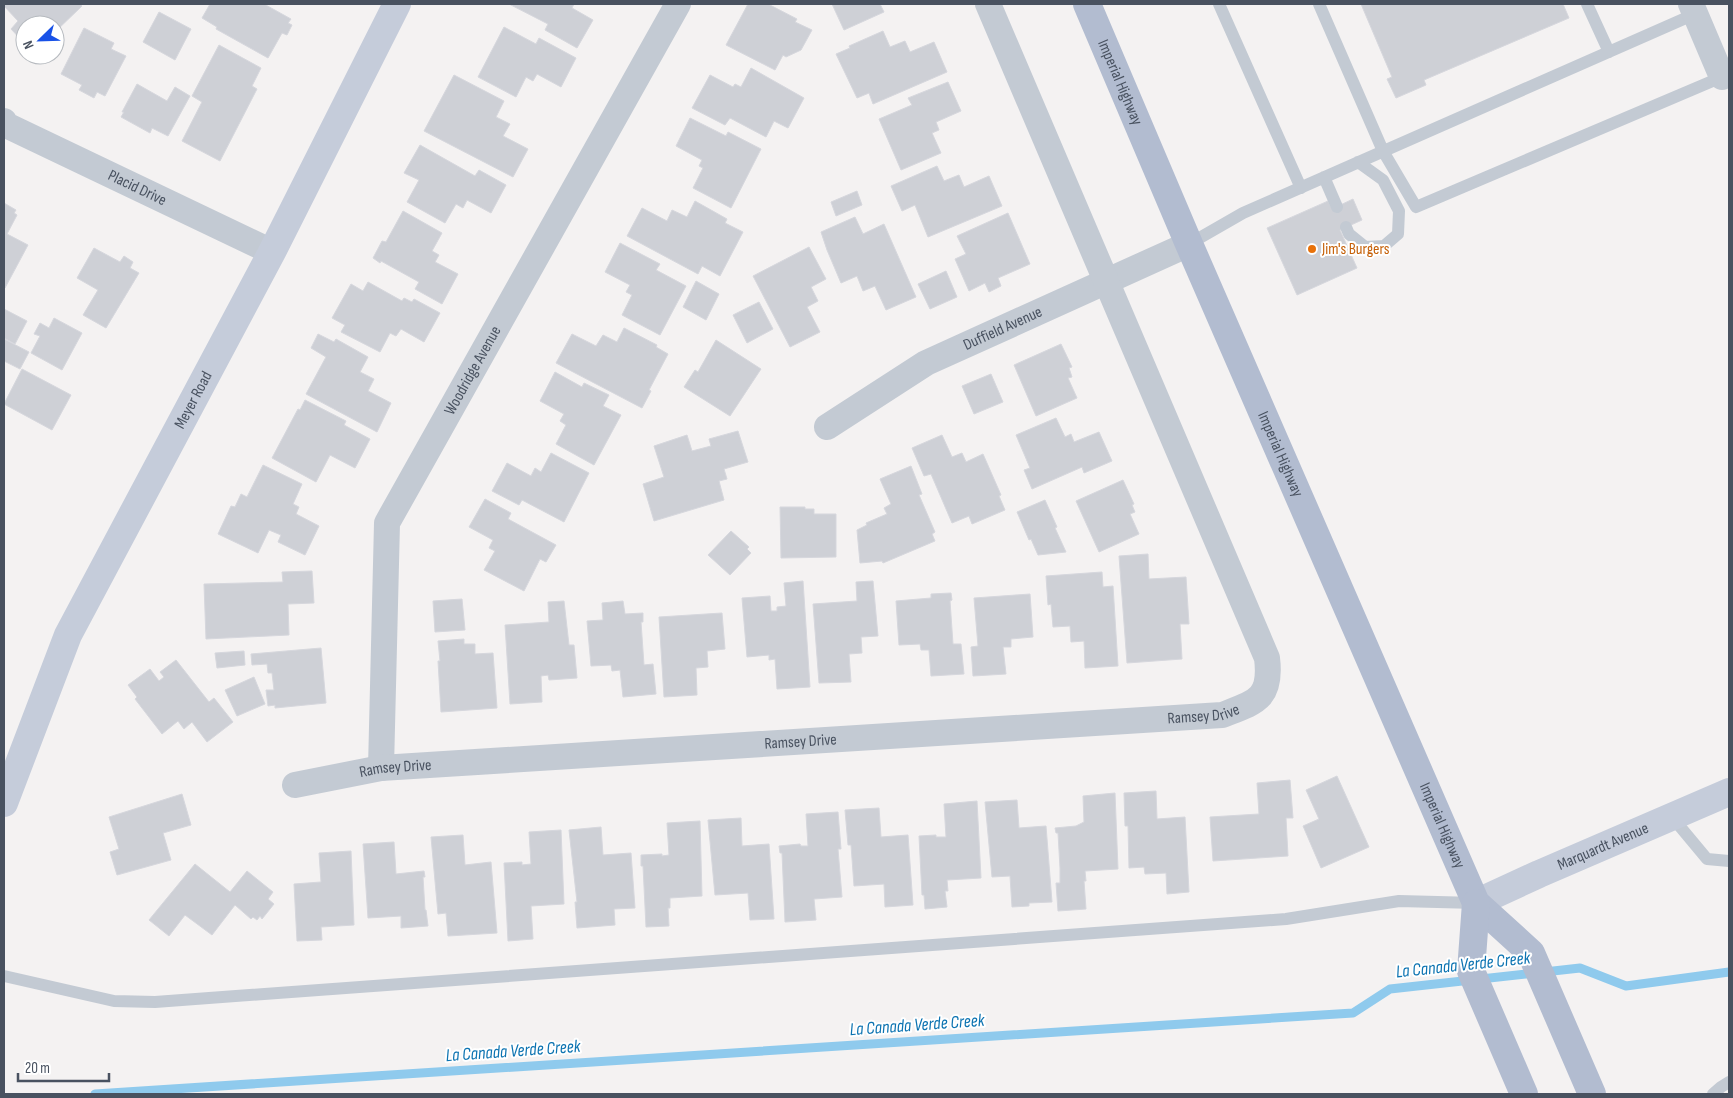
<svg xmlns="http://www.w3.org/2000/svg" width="1733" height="1098" viewBox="0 0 1733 1098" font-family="'Sofia Sans Condensed',sans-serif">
  <rect width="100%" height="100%" fill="#f4f2f2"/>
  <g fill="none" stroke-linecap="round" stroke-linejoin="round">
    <path stroke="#8fcaed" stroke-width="9" d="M95,1094l1258,-81 37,-24 190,-21 46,18 103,-14"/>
  </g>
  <path fill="#ced0d6" stroke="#d6d7dd" d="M4,4h76l2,2 -27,26v-7h-30v19l-14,-15 7,-8 -14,-15z
    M210,4h54l27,15 -3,4 4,2 -5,10 -5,-2 -14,25 -52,-29 1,-2 -15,-9z
    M509,4h65l-2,4 21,12 -16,28 -32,-18 3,-6z
    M748,4h20l29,15 -2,3 17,8 -11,20 -15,7 -3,-2 -8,15 -49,-25z
    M832,4h48l4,8 -40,18z
    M1361,4h202l6,14 -145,62 2,5 -30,13 -9,-19 5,-2z
    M159,12l32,17 -16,31 -32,-18z
    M504,27l32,17 3,-6 37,20 -15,29 -24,-13 -4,7 -7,-4 -10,20 -38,-20z
    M84,28l30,15 -3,6 15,7 -21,40 -8,-4 -3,6 -15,-8 3,-5 -21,-11z
    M883,31l7,16 15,-6 5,11 24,-10 13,30 -74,32 -4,-11 -12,5 -21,-44 14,-6 -1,-2z
    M219,45l42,23 -9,18 5,3 -37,72 -38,-20 20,-39 -10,-6z
    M751,68l53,30 -16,30 -14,-7 -8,16 -36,-19 -5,7 -33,-17 18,-33 23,12 2,-3 6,3z
    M454,75l50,26 -8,16 14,7 -7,12 25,13 -15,28 -89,-46z
    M948,82l13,29 -25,11 3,8 -7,3 9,20 -40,17 -22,-51 33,-14 -4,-7z
    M137,84l30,17 8,-14 15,9 -22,40 -16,-8 -2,5 -29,-16 3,-5h-2z
    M690,118l36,18 2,-4 33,17 -30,59 -38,-20 10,-20 -4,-2 3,-6 -26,-14z
    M420,145l55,31 4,-6 27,15 -15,28 -24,-13 -4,8 -7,-4 -11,19 -38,-21 12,-22 -15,-7z
    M937,166l7,15 15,-6 5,12 25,-11 13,30 -74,31 -13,-32 -13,6 -11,-25z
    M857,191l5,14 -26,11 -5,-14z
    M1353,199l9,21 -22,10 17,38 -60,27 -30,-67 61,-27 4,8z
    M695,201l32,18 -2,4 18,9 -23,44 -18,-10 -4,8 -71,-38 15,-28 25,13 5,-11 15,7z
    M4,203l12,7 -2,3 3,2 -10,19 21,11 -23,43 -1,-1z
    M403,211l39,22 -10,18 7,4 -4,7 23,12 -16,30 -27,-15 4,-7 -38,-21 -1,2 -7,-5 9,-17 4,1z
    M1008,213l22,51 -32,14 3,8 -12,6 -4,-9 -16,8 -14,-32 11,-5 -9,-18z
    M855,217l8,17 21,-10 32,73 -30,13 -11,-24 -12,5 -6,-15 -16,7 -14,-33 -6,-18z
    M620,243l40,21 -4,6 30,16 -26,49 -38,-20 10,-20 -6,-3 4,-7 -25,-13z
    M809,247l17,32 -15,8 7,14 -11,6 13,25 -30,15 -37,-71z
    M94,248l26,14 4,-6 9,6 -3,6 9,5 -33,55 -23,-13 15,-25 -21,-12z
    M946,271l11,26 -27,12 -12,-25z
    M696,281l23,13 -13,26 -23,-13z
    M368,282l34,19 2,-3 8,4 2,-3 26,14 -16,29 -23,-13 -5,7 -6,-3 -10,19 -39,-20 4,-7 -13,-7 19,-34 12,7z
    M759,302l14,27 -26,14 -14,-28z
    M4,309l23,12 -12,23 -11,-6z
    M54,318l28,15 -20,37 -31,-17 9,-17 -6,-2 6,-11 9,5z
    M624,328l33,17 -1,2 12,7 -19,36 2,1 -9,17 -86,-45 16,-29 24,12 7,-11 14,7z
    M318,334l16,8 2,-3 32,18 -8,15 14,7 -6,12 23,12 -14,29 -71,-38 20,-37 -15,-9z
    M4,339l25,13 -9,17 -16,-8z
    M716,340l45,29 -31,47 -46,-29 11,-17 3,2z
    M1061,344l11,23 -3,1 3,9 -4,1 9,20 -41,18 -22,-51z
    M22,369l49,26 -19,35 -48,-26z
    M555,372l27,15 2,-4 25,12 -6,11 18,9 -27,50 -38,-21 10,-19 -6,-4 4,-7 -24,-13z
    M991,374l12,28 -29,12 -12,-28z
    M305,400l41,21 -2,4 26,14 -15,29 -25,-13 -14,27 -44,-24 26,-49 2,1z
    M1056,418l9,19 6,-3 3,8 25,-10 13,29 -28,12 -2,-6 -50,22 -8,-19 6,-2 -14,-33z
    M738,431l10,31 -24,7 3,10 -8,2 5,19 -70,21 -11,-37 21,-7 -10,-31 33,-11 5,16 19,-5 -2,-7z
    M942,435l10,22 10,-4 4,9 17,-8 18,41 -2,1 6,14 -33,14 -3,-8 -17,7 -21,-49 -7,2 -12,-28z
    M551,453l38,20 -25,49 -42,-22 -3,5 -27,-14 15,-28 24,13 4,-8 6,4z
    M263,465l39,19 -9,20 6,3 -3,7 23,12 -14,29 -27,-13 3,-7 -12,-5 -11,23 -40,-19 13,-28 4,1 6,-13 6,3z
    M911,466l11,28 -3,1 16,37 -3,2 3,7 -52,22 -1,-2 -22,2 -3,-33 10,-5 -1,-2 21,-9 -3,-6 7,-4 -11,-25z
    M1123,480l11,24 -2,1 3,7 -5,2 9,20 -40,18 -23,-51z
    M485,499l26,14 -3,6 48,26 -10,17 -6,-3 -16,32 -40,-21 11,-19 -6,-3 4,-8 -24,-13z
    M1045,500l12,27 -2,1 11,24 -28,3 -7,-16 -2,1 -12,-28z
    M780,507h25v2h9v5h22v43l-55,1z
    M731,531l18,16 -2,2 4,4 -21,22 -22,-20z
    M1148,554l1,25 37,-2 3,47h-9l2,35 -55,4 -8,-107z
    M312,571l2,32 -26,1 1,31 -83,4 -2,-55 79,-2 -1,-10z
    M1102,572l1,15 10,-1 5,80 -33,2 -1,-27 -13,1 -1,-16 -17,1 -2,-23 -3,1 -2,-29z
    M803,581l7,106 -33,2 -2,-30 -6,1v-5l-22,2 -5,-59 28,-2 1,15h6v-4l9,-1 -2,-23z
    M873,581l5,55 -17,1 1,16 -13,1 2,28 -32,1 -6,-79 44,-3 -1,-19z
    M951,593l1,7 -2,1 3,43h8l3,30 -33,2 -2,-26h-8l-1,-6 -21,1 -3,-44 35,-3v-4z
    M1030,594l3,43 -22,2v8h-8l3,27 -33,2 -2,-29 7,-1 -4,-48z
    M462,599l3,31 -30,2 -2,-31z
    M564,601l5,44h5l3,33 -28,2 -1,-5 -7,1 1,26 -32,2 -5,-79 44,-3 -1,-20z
    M623,601l2,13 18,-1v9h-2l3,43 9,-1 3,30 -33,3 -3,-27 -8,1 -1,-6 -20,1 -4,-45 16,-1 -1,-17z
    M722,613l3,36 -18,2 1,16 -12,1 1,27 -33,2 -5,-80z
    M464,639v5h11v10l18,-1 4,55 -56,4 -3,-51h2l-2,-20z
    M321,648l5,55 -51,5v-3l-7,1 -2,-16h8l-2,-17h-4l-1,-9 -15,1 -1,-11z
    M244,651l1,14 -28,3 -2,-15z
    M176,660l33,42 5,-4 19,24 -26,20 -15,-20 -8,7 -6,-8 -16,13 -27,-35 2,-2 -9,-12 22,-16 9,12 5,-4 -4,-5z
    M254,677l11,27 -28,12 -12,-26z
    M1337,776l32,71 -48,21 -18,-42 16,-7 -13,-29z
    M1290,780l3,38h-7l2,38 -75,5 -3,-44 49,-3 -2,-31z
    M1156,791l1,28 28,-2 4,75 -22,2 -1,-21 -21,1 -1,-7 -15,1 -1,-42h-3l-1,-33z
    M1115,793l3,76 -33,2 1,10h-2l2,28 -28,2 -2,-28h4v-15l-2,-35h-2l-1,-5 21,-2 8,-4 -1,-26z
    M182,794l9,31 -28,8 8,27 -54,15 -7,-23 9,-3 -10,-32z
    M1017,800l2,28 27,-2 6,76 -23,1v3l-17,1 -2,-31 -18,1 -7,-75z
    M977,801l4,77 -34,2 1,11h-3l2,16 -22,2 -1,-14h-2l-3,-59 17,-1v2h10l-2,-33z
    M879,808l2,29 27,-2 5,70 -28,2 -1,-23 -30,2 -3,-41h-3l-3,-35z
    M838,812l3,37h-3l4,48 -28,2 2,21 -31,2 -3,-69h-2l-1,-7 21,-2 1,2h7l-2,-32z
    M741,818l1,28 27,-2 5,75 -24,1 -2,-27 -33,2 -7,-75z
    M700,821l2,75 -32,2v10h-2l1,18 -23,1 -3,-61h-2v-11l21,-1v2l7,-1 -2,-32z
    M601,827l2,28 28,-2 4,55 -21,1 1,16 -38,3 -2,-26h2l-8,-72z
    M561,830l3,74 -33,2 2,33 -25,2 -4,-78 18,-1v3l9,-1 -2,-32z
    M463,835l2,30 26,-3 6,71 -49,3 -2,-23 -8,1 -7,-77z
    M394,842l2,32 28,-3 1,6h-2l2,33h1l2,16 -27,2v-12l-33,2 -5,-74z
    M351,851l3,74 -33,2 1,13 -25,1 -3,-57 27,-2 -2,-29z
    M195,864l35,28 17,-21 26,21 -5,7 6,5 -12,15 -2,-3 -3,4 -4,-3 -2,2 -16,-14 -23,30 -27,-20 -16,21 -20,-16z"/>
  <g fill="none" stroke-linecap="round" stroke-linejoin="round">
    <path stroke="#c3cad3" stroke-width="12" d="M1219,4l82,184
      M1319,4l64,147 33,56 306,-130
      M1587,4l22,48
      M1324,177l13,30
      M1346,227l3,7 16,13 19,-1 14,-12 1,-23 -16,-31 -25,-18
      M1189,244l54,-31 452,-199
      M1672,817l35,42 22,2
      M4,976l110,25 41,1 1131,-83 113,-18 77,2
      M1713,1094l8,-7 8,-5"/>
    <g stroke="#c3cad3" stroke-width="26">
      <path d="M1691,4l31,73"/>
      <path id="s1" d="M4,121l2,4 266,127"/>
      <path id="s2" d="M827,427l99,-64 263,-119"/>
      <path id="s3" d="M381,768l6,-245 291,-519"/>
      <path id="s4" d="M295,785l86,-17 841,-53c34,-13 50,-16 45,-57l-279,-654"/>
    </g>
    <g stroke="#c5ccda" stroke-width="28">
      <path id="s5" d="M4,803l64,-168 204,-383 125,-248"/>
      <path id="s6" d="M1476,903l63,-29 190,-82"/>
    </g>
    <g stroke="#b2bcd0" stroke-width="28">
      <path id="s7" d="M1087,4l102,240 287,659 55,50 61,141"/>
      <path d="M1476,903l-5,68 53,123"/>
    </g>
  </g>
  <circle fill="#e8710a" stroke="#fff" stroke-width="2" cx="1312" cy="249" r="5"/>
  <g text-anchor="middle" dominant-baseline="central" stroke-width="4" stroke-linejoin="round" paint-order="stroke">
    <g font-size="16" fill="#495260" stroke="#fff">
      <text stroke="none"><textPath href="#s7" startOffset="85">Imperial Highway</textPath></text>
      <text stroke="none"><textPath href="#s1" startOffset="150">Placid Drive</textPath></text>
      <text stroke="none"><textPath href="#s2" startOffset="202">Duffield Avenue</textPath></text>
      <text stroke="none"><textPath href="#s3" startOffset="420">Woodridge Avenue</textPath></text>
      <text stroke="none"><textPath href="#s5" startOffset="446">Meyer Road</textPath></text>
      <text stroke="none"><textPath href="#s7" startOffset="490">Imperial Highway</textPath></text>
      <text stroke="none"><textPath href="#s4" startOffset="912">Ramsey Drive</textPath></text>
      <text stroke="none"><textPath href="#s4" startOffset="508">Ramsey Drive</textPath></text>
      <text stroke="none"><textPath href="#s4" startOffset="102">Ramsey Drive</textPath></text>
      <text stroke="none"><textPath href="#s7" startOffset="895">Imperial Highway</textPath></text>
      <text stroke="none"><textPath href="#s6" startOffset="139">Marquardt Avenue</textPath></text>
    </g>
    <g font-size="16" fill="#c56008" stroke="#fff" text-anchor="start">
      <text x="1322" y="249">Jim's Burgers</text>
    </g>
    <g font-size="18" font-style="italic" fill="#0c73b1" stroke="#fff">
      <text transform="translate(1463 965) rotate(-6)">La Canada Verde Creek</text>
      <text transform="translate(917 1025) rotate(-4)">La Canada Verde Creek</text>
      <text transform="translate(513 1051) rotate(-4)">La Canada Verde Creek</text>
    </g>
  </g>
  <rect width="1733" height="1098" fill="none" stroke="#495260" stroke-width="10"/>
  <g transform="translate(40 40) rotate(247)"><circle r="24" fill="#ffffff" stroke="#b6babf"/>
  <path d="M0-4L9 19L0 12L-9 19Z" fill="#1952e7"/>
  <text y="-8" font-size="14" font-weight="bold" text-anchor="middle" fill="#495260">N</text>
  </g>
  <path d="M18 1073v8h91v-8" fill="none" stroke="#495260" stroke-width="2.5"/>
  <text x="25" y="1073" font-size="15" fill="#495260" stroke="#ffffff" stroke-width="4" paint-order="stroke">20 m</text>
</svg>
